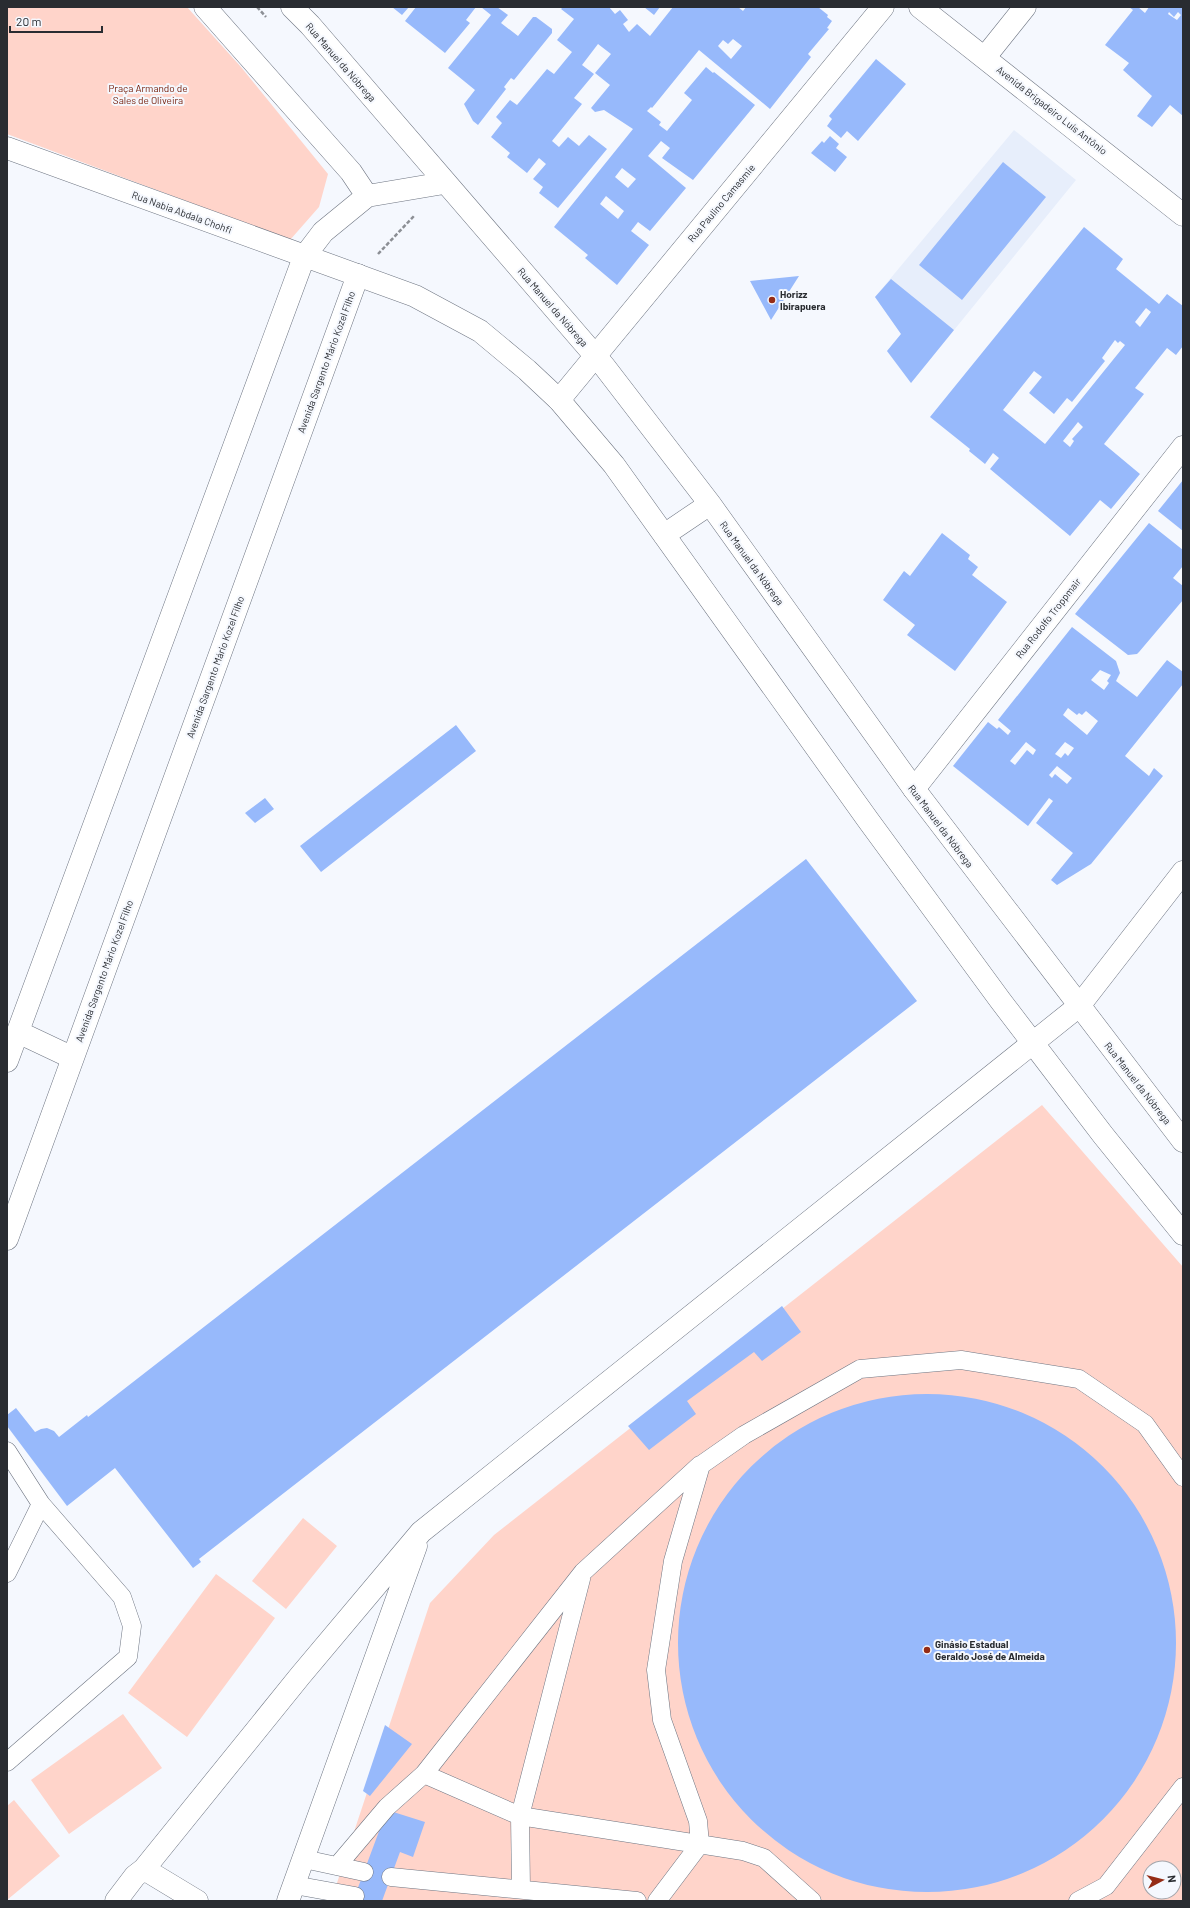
<svg xmlns="http://www.w3.org/2000/svg" width="1190" height="1908" viewBox="0 0 1190 1908" font-family="Barlow,sans-serif">
  <rect width="100%" height="100%" fill="#f5f8fe"/>
  <path fill="#e7eefb" d="M1014,130l62,50 -165,203 -24,-32 14,-17 -26,-37z"/>
  <path fill="#ffd4ca" fill-rule="evenodd" d="M7,7h180l54,60 87,107 -9,33 -29,33 -283,-106z
    M1042,1105l141,162v634h-852l99,-298 64,-68zM1150,1868h24v24h-24z
    M303,1518l34,28 -51,63 -34,-28z
    M216,1574l59,44 -88,119 -59,-44z
    M123,1714l39,54 -93,66 -38,-54z
    M14,1800l46,56 -53,44v-94z"/>
  <path fill="#97b9fb" fill-rule="evenodd" d="M392,7h17l-7,8z
    M416,7h60l-10,13 4,3 -25,30 -40,-32z
    M481,7h16l11,8 -7,8 17,13 15,-19h3l16,12v4l-38,47 -3,-2 -7,9 2,2 -28,36 -5,-4 -9,-17 11,-14 -27,-22 43,-53z
    M563,7h46l6,7 5,-4 8,10 -5,4 6,8 8,-8 13,12 23,-29h65l5,4 3,-4h72l10,8 -1,2 5,4 -5,7 2,1 -21,25 3,3 -41,52 -71,-59 -47,58 -1,-1 -4,4 14,11 -2,3 8,6 25,-31 -8,-7 22,-26 7,6 1,-1 41,33 -62,75 -31,-22 8,-10 -9,-7 -13,15 38,32 -36,43 -12,-9 -7,9 18,14 -32,40 -32,-27 3,-3 -34,-28 79,-98 -29,-19 -9,2 -4,-4 19,-23 -15,-12 16,-19 -13,-10 -16,21 12,9 -20,24 8,6 -30,37 7,6 9,-10 11,9 10,-11 18,14 -49,59 -19,-15 4,-6 -10,-8 13,-15 -7,-6 -12,15 -20,-16 3,-4 -19,-16 11,-14 -6,-6 14,-17 7,5 30,-36 7,5 18,-22 -15,-12 17,-21 -13,-10zM733,39l9,7 -11,13 -13,-13 5,-6 5,4zM622,168l14,11 -8,9 -13,-11zM606,196l18,15 -6,8 -18,-15z
    M644,7h16l-6,8z
    M1129,7h9l7,6 4,-6 23,1 11,-1v109l-13,-11 -18,22 -15,-11 15,-20 -29,-26 6,-7 -24,-18 28,-35zM1169,12l5,5 4,-5 3,3 -4,5 -9,-6z
    M876,59l30,25 -48,57 -11,-10 -6,7 -14,-12 5,-7 -3,-3z
    M830,136l9,8 -3,4 11,9 -12,15 -24,-19 11,-12 2,2z
    M1003,162l43,35 -84,103 -43,-35z
    M1084,227l39,32 -7,10 43,35 8,-10 16,12v40l-7,9 -9,-7 -32,40 9,6 -40,50 36,30 -29,35 -11,-9 -30,36 -80,-67 9,-11 -6,-5 -8,11 -16,-13 1,-2 -40,-32zM1146,308l5,4 -11,15 -5,-5zM1115,340l3,3 2,-2 5,4 -80,99 -42,-34 31,-39 8,6 -13,16 25,21 13,-16 5,4 33,-41 -3,-3zM1078,422l5,5 -11,12 2,2 -4,6 -7,-6z
    M799,276l-28,44 -21,-39z
    M891,279l63,51 -43,53 -24,-32 14,-17 -26,-37z
    M1183,480v51l-25,-20z
    M1149,523l34,27v16l-10,12 10,8v14l-44,52 -2,2 -9,1 -53,-41z
    M942,533l28,22 -2,4 10,8 -6,8 35,27 -52,69 -48,-36 8,-10 -32,-25 21,-29 6,5z
    M1072,627l44,34 4,12 -4,8 21,16 30,-37 16,12v12l-58,72 24,20 5,-8 9,8 -72,88 -34,21 -6,-5 22,-27 -37,-30 17,-22 -4,-3 -21,28 -75,-60 35,-44 9,7 2,-2 9,8 3,-4 -13,-11zM1100,670l11,5 -4,6 2,2 -5,7 -13,-10zM1068,708l9,7 2,-2 3,2 4,-4 12,10 -11,14 -24,-20zM1026,742l10,8 -3,5 -6,-5 -12,15 -5,-4zM1065,742l9,6 -6,8 -3,-3 -4,5 -6,-4zM1057,766l15,12 -5,6 -12,-10 -3,4 -3,-3z
    M456,725l20,26 -155,121 -21,-26z
    M265,798l9,11 -19,14 -10,-10z
    M806,859l111,142 -718,558 2,3 -8,6 -78,-100 -48,38 -60,-80v-11l9,-7 19,24 6,-3 6,-1 7,3 5,6 28,-22 1,2z
    M782,1306l19,26 -39,29 -8,-9 -67,49 9,13 -47,36 -21,-24z
    M678 1643a249 249 0 1 1 498 0a249 249 0 1 1-498 0Z
    M385,1725l27,19 -42,52 -7,-5z
    M387,1810l38,12 -12,35 -13,-5 -18,49h-29z"/>
  <g fill="none" stroke-linecap="round" stroke-linejoin="round">
    <defs>
      <path id="lane" d="M7,1451l34,53 81,93 10,29 -4,31 -121,105
        M7,1573l34,-69
        M424,1774l96,42 223,35 21,7 48,43
        M304,1859l60,13
        M337,1866l50,-59 37,-33 159,-202 117,-107
        M391,1877l246,24
        M294,1885l61,11
        M521,1889l-1,-73 61,-237
        M657,1901l43,-57 -2,-23 -36,-101 -6,-50 17,-109 28,-96 43,-30 116,-66 101,-9 118,19 66,45 38,53
        M1078,1901l28,-15 77,-99"/>
      <path id="street" d="M985,57l40,-50
        M559,400l324,-393
        M914,789l269,-342
        M18,1032l55,26
        M7,1061l297,-804
        M7,1239l351,-964
        M144,1869l53,32
        M116,1901l19,-25 9,-7 156,-193 121,-144 658,-526 104,-134
        M288,1901l128,-355"/>
      <path id="secondary" d="M205,7l146,165 16,24
        M292,7l18,18 294,341 106,138 204,285 269,352
        M920,7l263,208
        M7,148l408,148 65,35 47,39 32,30 55,65 254,355 132,180 103,135 80,99
        M304,257l19,-25 44,-36 77,-13
        M664,535l46,-31"/>
    </defs>
    <use href="#lane" stroke="#6e7582" stroke-width="19"/>
    <use href="#street" stroke="#6e7582" stroke-width="23"/>
    <use href="#secondary" stroke="#6e7582" stroke-width="23"/>
    <path stroke="#8c8f95" stroke-width="2.5" stroke-dasharray="4 2" stroke-linecap="butt" d="M257,7l9,10
      M378,254l36,-38"/>
    <use href="#lane" stroke="#fff" stroke-width="18"/>
    <use href="#street" stroke="#fff" stroke-width="22"/>
    <use href="#secondary" stroke="#fff" stroke-width="22"/>
  </g>
  <g fill="#952c16" stroke="#f5f8fe" stroke-width="1.5">
    <circle cx="772" cy="300" r="4"/>
    <circle cx="927" cy="1650" r="4"/>
  </g>
  <g text-anchor="middle" dominant-baseline="central" stroke-width="4" stroke-linejoin="round" paint-order="stroke">
    <g font-size="10" fill="#292c31" stroke="#f5f8fe">
      <text transform="translate(341 62) rotate(49)">Rua Manuel da Nóbrega</text>
      <text transform="translate(1052 110) rotate(38)">Avenida Brigadeiro Luís Antônio</text>
      <text transform="translate(721 203) rotate(-50)">Rua Paulino Camasmie</text>
      <text transform="translate(182 212) rotate(20)">Rua Nabia Abdala Chohfi</text>
      <text transform="translate(553 307) rotate(49)">Rua Manuel da Nóbrega</text>
      <text transform="translate(326 362) rotate(-70)">Avenida Sargento Mário Kozel Filho</text>
      <text transform="translate(752 563) rotate(54)">Rua Manuel da Nóbrega</text>
      <text transform="translate(1048 618) rotate(-52)">Rua Rodolfo Troppmair</text>
      <text transform="translate(215 667) rotate(-70)">Avenida Sargento Mário Kozel Filho</text>
      <text transform="translate(941 826) rotate(53)">Rua Manuel da Nóbrega</text>
      <text transform="translate(104 971) rotate(-70)">Avenida Sargento Mário Kozel Filho</text>
      <text transform="translate(1138 1083) rotate(52)">Rua Manuel da Nóbrega</text>
    </g>
    <g font-size="10" fill="#731b07" stroke="#f5f8fe">
      <text x="148" y="88">Praça Armando de<tspan x="148" dy="12">Sales de Oliveira</tspan></text>
    </g>
    <g font-size="10" font-weight="bold" fill="#292c31" stroke="#f5f8fe" text-anchor="start">
      <text x="780" y="294">Horizz<tspan x="780" dy="12">Ibirapuera</tspan></text>
      <text x="935" y="1644">Ginásio Estadual<tspan x="935" dy="12">Geraldo José de Almeida</tspan></text>
    </g>
  </g>
  <rect width="1190" height="1908" fill="none" stroke="#292c31" stroke-width="16"/>
  <g transform="translate(1162 1880) rotate(83)"><circle r="19" fill="#f5f8fe" stroke="#a3a6ac"/>
  <path d="M0-3L7 15L0 10L-7 15Z" fill="#952c16"/>
  <text y="-6" font-size="11" font-weight="bold" text-anchor="middle" fill="#292c31">N</text>
  </g>
  <path d="M10 26v6h92v-6" fill="none" stroke="#292c31" stroke-width="2"/>
  <text x="16" y="26" font-size="12" fill="#292c31" stroke="#f5f8fe" stroke-width="3" paint-order="stroke">20 m</text>
</svg>
